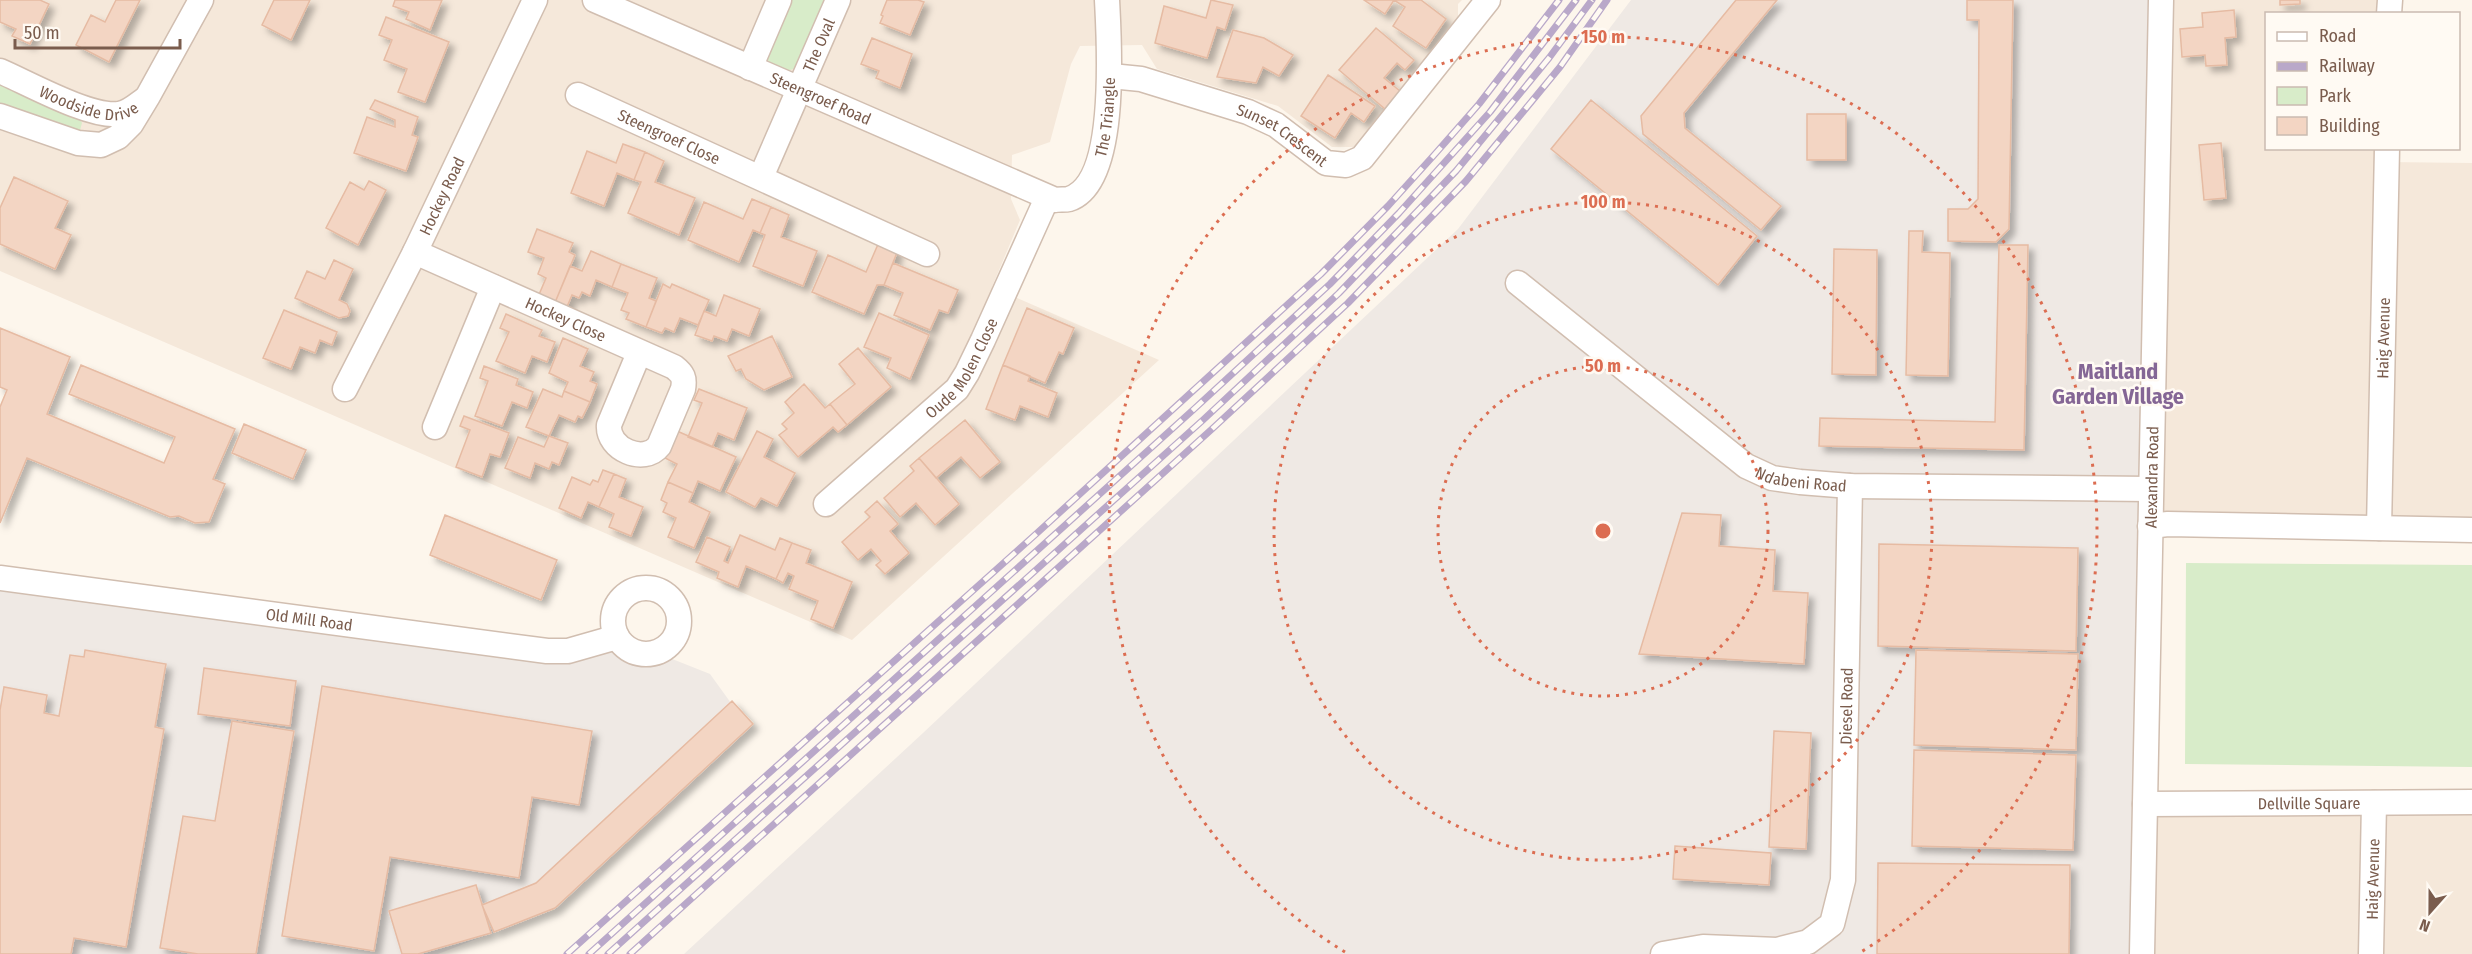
<svg xmlns="http://www.w3.org/2000/svg" width="2472" height="954" viewBox="0 0 2472 954" font-family="'Fira Sans Condensed',sans-serif">
  <defs>
    <filter id="shadow"><feDropShadow dx="5.5" dy="5.5" stdDeviation="3" flood-color="#0004"/></filter>
  </defs>
  <rect width="100%" height="100%" fill="#fdf6ec"/>
  <path fill="#f5e8da" d="M0,0h1462l-4,4v14l-104,129h-22l-54,-41 -121,-37 -15,-24 -62,1 -9,18 -21,78 -38,13 -1,44 9,21 -28,67 167,73 -307,280 -852,-369z
    M2161,0h229l-1,13 -123,1v134l121,1v13l85,1v367l-304,-6 -18,-35z
    M2472,802v152h-330l3,-150z"/>
  <path fill="#efe9e4" d="M1631,0h530l-19,954h-1458l239,-221 535,-504z
    M0,578l547,73 70,-14 93,37 39,54 -203,184 -108,42h-438z"/>
  <path fill="#d8ecc9" d="M786,0h43l-33,68c-13,6 -25,0 -31,-13z
    M0,82l78,34 4,7 -3,11 -79,-28z
    M2186,563l286,2v202l-287,-3z"/>
  <path fill="#f3d5c3" stroke="#e6bba3" stroke-width="1.5" filter="url(#shadow)" d="M0,0h40l9,4 -19,40 -18,-8 4,-7 -16,-7z
    M116,0h24l-31,62 -33,-17 15,-30 14,7z
    M274,0h36l-19,40 -29,-15z
    M395,0h47l-12,30 -24,-11 3,-7 -16,-6z
    M887,0h31l6,2 -14,33 -30,-12 3,-7 -2,-1z
    M1211,0l22,5 -8,25 -8,-3 -10,31 -52,-15 9,-37 42,12z
    M1364,0h57l25,19 -20,29 -33,-22 12,-19 -11,-7 -9,14z
    M1736,0h41l-93,113 1,15 96,78 -20,24 -118,-96 -2,-18z
    M1967,0h46l-4,229 -13,13 -48,-1v-32h20l10,-10 1,-179h-12z
    M2280,0h20v4l-20,1z
    M2234,10l2,27 -11,1 2,27 -21,1 -1,-11 -23,2 -2,-28 23,-2 -1,-14z
    M386,17l63,25 -24,60 -27,-10 9,-23 -23,-9 8,-20 -13,-5z
    M1376,28l38,32 -9,10 -8,-7 -13,15 16,13 -15,18 -46,-39z
    M1233,30l31,8 29,17 -14,21 -16,-9 -7,16 -39,-6z
    M872,38l40,16 -12,34 -24,-10 3,-7 -18,-7z
    M1328,75l47,31 -11,16 -13,-9 -16,25 -34,-22z
    M375,100l43,17 -6,18 6,2 -12,34 -52,-18 13,-36 28,10v-7l-25,-11z
    M1591,100l166,136 -39,49 -167,-136z
    M1807,114h39v46h-39z
    M2221,143l5,55 -22,2 -5,-55z
    M623,144l22,8 -11,28 -17,-7 -13,33 -33,-13 16,-42 29,12z
    M645,152l19,9 -9,21 40,16 -16,37 -51,-22 13,-31 -7,-2z
    M14,177l54,24 -13,27 16,7 -16,34 -55,-25v-36z
    M369,181l17,9 -28,55 -32,-17 24,-46 14,8z
    M752,199l19,8 -11,26 -7,-3 -14,32 -51,-22 16,-38 39,17z
    M771,207l18,8 -8,22 36,14 -14,35 -50,-20 12,-31 -5,-2z
    M537,229l36,14 -4,9 6,3 -21,50 -16,-8 8,-19 -8,-4 6,-16 -16,-6z
    M1909,231h14l-1,21 28,1 -2,123 -42,-1z
    M879,242l19,8 -14,35h-7l-13,29 -52,-22 16,-37 38,17z
    M1999,245h29l-4,205 -205,-4 1,-28 175,4z
    M1834,249l43,1 -1,125 -44,-1z
    M591,251l30,13 -9,23 -16,-7 -6,16 -8,-4 -3,6 -7,-3 -6,14 -12,-4 16,-39 12,5z
    M334,260l19,9 -14,31 8,4 3,7 -2,5 -9,2 -44,-20 12,-27 18,8z
    M893,263l65,27 -10,23 -9,-3 -9,20 -36,-15 9,-22 -19,-8z
    M621,264l36,14 -8,20 7,3 -10,26 -20,-8 3,-6 -8,-3 7,-17 -16,-6z
    M663,284l7,4 2,-4 37,16 -11,25 -18,-7 -6,14 -9,-4 -3,5 -16,-6z
    M724,295l36,14 -11,27 -17,-7 -5,12 -13,-5 -2,5 -17,-6 9,-24 12,5z
    M1027,308l47,20 -11,26 -4,-2 -14,31 -42,-18z
    M284,310l53,22 -5,13 -12,-5 -5,13 -15,-6 -9,22 -28,-11z
    M879,313l50,22 -19,44 -23,-11 4,-10 -27,-11z
    M506,314l36,16 -3,6 16,6 -8,20 -15,-6 -7,17 -29,-12 13,-29 -9,-4z
    M0,328l70,29 -23,57 117,49 11,-26 -106,-43 12,-29 154,64 -22,50 12,5 -16,38 -14,1 -16,-7 -9,1 -143,-59 -27,65v-116l7,-17 -7,-3z
    M772,336l20,41 -28,13 -18,-11 -5,-10 -5,2 -8,-15z
    M563,338l25,11 -8,17 14,6 -4,9 7,3 -7,18 -26,-11 4,-9 -19,-9z
    M858,348l33,39 -44,38 -17,-21 25,-20 -16,-20z
    M1003,365l27,11 -2,5 29,12 -9,24 -28,-11 -5,14 -29,-11z
    M484,366l34,13 -2,6 17,7 -6,16 -15,-6 -10,24 -27,-10 13,-35 -8,-3z
    M804,384l21,24 5,-4 17,21 -9,7 -5,-5 -35,30 -19,-22 8,-6 -5,-5 12,-11 -9,-11z
    M543,389l19,8 2,-6 26,11 -8,16 -4,-2 -3,6 -16,-7 -10,21 -23,-9z
    M699,389l48,19 -13,32 -16,-7 -6,14 -24,-10 14,-34 -8,-3z
    M464,416l45,17 -9,24 -10,-3 -8,23 -26,-10 14,-37 -10,-4z
    M965,420l35,42 -20,16 -19,-21 -25,21 -17,-20z
    M244,424l62,26 -13,29 -61,-26z
    M677,431l59,26 -16,34 -22,-10 -5,12 -25,-11 9,-18 -12,-6z
    M757,431l16,8 -9,18 31,16 -18,33 -16,-8 -6,9 -29,-15z
    M549,436l19,7 -9,22 -7,-3 -3,7 -14,-6 -5,15 -25,-10 13,-31 26,10z
    M919,458l40,46 -24,21 -19,-22 -16,14 -16,-19 30,-27 -4,-5z
    M603,470l11,4 -15,33 -11,-5 -7,16 -22,-10 13,-31 18,8 3,-5 5,2z
    M614,474l12,5 -7,18 24,10 -12,29 -22,-9 5,-13 -15,-7z
    M668,482l25,11 -4,9 21,10 -16,36 -26,-11 8,-19 -13,-6 4,-9 -6,-3z
    M877,501l21,23 -8,7 19,22 -24,21 -9,-9 5,-4 -10,-12 -13,11 -16,-18 28,-25 -5,-5z
    M1682,513l39,2 -2,31 56,4 -2,41 35,2 -4,71 -165,-10z
    M445,515l112,45 -16,40 -111,-45z
    M740,535l35,15 5,-12 12,5 -16,36 -30,-13 -8,21 -21,-9 2,-6 -23,-10 11,-25 23,10 -6,14 4,2z
    M792,543l19,7 -5,13 46,19 -19,46 -22,-9 7,-18 -29,-12 5,-13 -6,-3 -5,10 -7,-4z
    M1879,544l199,4 -2,103 -198,-5z
    M85,650l81,14 -11,63 9,2 -38,218 -52,-9 -3,16h-71v-244l4,-23 43,8 -3,18 15,3 11,-61 14,2z
    M1916,650l162,4 -2,96 -162,-5z
    M204,668l92,13 -6,45 -92,-12z
    M322,686l270,45 -13,74 -47,-8 -13,81 -129,-21 -16,94 -92,-15z
    M732,701l21,23 -198,184 -61,24 -12,-27 54,-22z
    M232,721l62,10 -38,223h-58l-38,-6 23,-132 32,5z
    M1774,731l37,2 -5,116 -37,-2z
    M1914,750l162,5 -3,95 -161,-4z
    M1675,846l96,7 -2,32 -96,-6z
    M1878,863l192,2 -1,89h-192z
    M476,885l15,48 -73,21h-16l-13,-43z"/>
  <g fill="none" stroke-linecap="round" stroke-linejoin="round">
    <defs>
      <g id="minor">
        <path id="s1" d="M595,0l460,200c4,-1 10,0 14,-1 50,-16 40,-158 38,-199"/>
        <path d="M2389,14l1,-14"/>
        <path d="M750,68l29,-68"/>
        <path id="s2" d="M0,71c28,12 90,47 119,43 9,-1 18,-9 25,-14"/>
        <path id="s3" d="M1111,76l30,3 107,33 28,13 50,38 20,2 16,-7 126,-158"/>
        <path id="s4" d="M578,95l349,159"/>
        <path d="M0,116l78,27 23,2 17,-8 13,-13 17,-28 53,-96"/>
        <path id="s5" d="M761,177l77,-177"/>
        <path id="s6" d="M415,252l259,115c9,7 11,11 9,22l-24,57c-15,19 -52,3 -50,-21l30,-72"/>
        <path id="s7" d="M1518,283l228,183 26,12 28,4 50,4 300,3"/>
        <path id="s8" d="M345,389l70,-137 120,-252"/>
        <path d="M435,427l58,-140"/>
        <path id="s9" d="M826,504l131,-115 10,-16 16,-33 64,-142"/>
        <path d="M2150,526l18,-2 304,6"/>
        <path id="s10" d="M2379,528l8,-380"/>
        <path id="s11" d="M0,578l547,73h21l49,-14"/>
        <circle cx="646" cy="621" r="33"/>
        <path id="s12" d="M2145,804l327,-2"/>
        <path id="s13" d="M1663,954l40,-7 74,3 31,-8 24,-18 11,-44 7,-394"/>
        <path id="s14" d="M2142,954l19,-954"/>
        <path id="s15" d="M2371,954l3,-151"/>
      </g>
    </defs>
    <use href="#minor" stroke="#d1beb0" stroke-width="27"/>
    <use href="#minor" stroke="#fff" stroke-width="24"/>
    <defs>
      <path id="rail" d="M567,954l469,-420 285,-260 67,-68 47,-52 44,-50 80,-104
        M589,954l604,-544 137,-126 69,-71 91,-101 86,-112
        M608,954l595,-534 136,-127 117,-122 93,-113 43,-58
        M630,954l582,-525 136,-126 118,-122 94,-114 47,-67"/>
    </defs>
    <use href="#rail" stroke="#b9a8c9" stroke-width="7"/>
    <use href="#rail" stroke="#fffaf3" stroke-width="4.5" stroke-dasharray="14" stroke-linecap="butt"/>
  </g>
  <g fill="none" stroke="#dc6d51" stroke-width="3" stroke-dasharray="3 6">
    <circle cx="1603" cy="531" r="165"/>
    <circle cx="1603" cy="531" r="329"/>
    <path d="M1345 952A494 494 0 1 1 1861 952"/>
  </g>
  <g text-anchor="middle" dominant-baseline="central" stroke-width="5" stroke-linejoin="round" paint-order="stroke">
    <g font-size="16" fill="#7a5c4d" stroke="#fffaf3">
      <text stroke="none"><textPath href="#s5" startOffset="144">The Oval</textPath></text>
      <text stroke="none"><textPath href="#s2" startOffset="96">Woodside Drive</textPath></text>
      <text stroke="none"><textPath href="#s1" startOffset="246">Steengroef Road</textPath></text>
      <text stroke="none"><textPath href="#s1" startOffset="610">The Triangle</textPath></text>
      <text stroke="none"><textPath href="#s3" startOffset="183">Sunset Crescent</textPath></text>
      <text stroke="none"><textPath href="#s4" startOffset="100">Steengroef Close</textPath></text>
      <text stroke="none"><textPath href="#s8" startOffset="216">Hockey Road</textPath></text>
      <text stroke="none"><textPath href="#s6" startOffset="165">Hockey Close</textPath></text>
      <text stroke="none"><textPath href="#s10" startOffset="190">Haig Avenue</textPath></text>
      <text stroke="none"><textPath href="#s9" startOffset="194">Oude Molen Close</textPath></text>
      <text stroke="none"><textPath href="#s7" startOffset="350">Ndabeni Road</textPath></text>
      <text stroke="none"><textPath href="#s14" startOffset="477">Alexandra Road</textPath></text>
      <text stroke="none"><textPath href="#s11" startOffset="312">Old Mill Road</textPath></text>
      <text stroke="none"><textPath href="#s13" startOffset="396">Diesel Road</textPath></text>
      <text stroke="none"><textPath href="#s12" startOffset="164">Dellville Square</textPath></text>
      <text stroke="none"><textPath href="#s15" startOffset="75">Haig Avenue</textPath></text>
    </g>
    <g font-size="22" font-weight="bold" fill="#846695" stroke="#fffaf3">
      <text x="2118" y="371">Maitland<tspan x="2118" dy="25">Garden Village</tspan></text>
    </g>
  </g>
  <circle cx="1603" cy="531" r="9" fill="#dc6d51" stroke="#fffaf3" stroke-width="3"/>
  <g font-size="18" text-anchor="middle" font-weight="bold" fill="#dc6d51" stroke="#fffaf3" stroke-width="5" stroke-linejoin="round" paint-order="stroke">
    <text x="1603" y="43">150 m</text>
    <text x="1603" y="208">100 m</text>
    <text x="1603" y="372">50 m</text>
  </g>
  <rect x="2265" y="12" width="195" height="138" fill="#fffaf3" stroke="#cabbb1" stroke-width="1.5"/>
  <rect x="2277" y="32" width="30" height="9" fill="#ffffff" stroke="#cabbb1" stroke-width="1.5"/>
  <text x="2319" y="42" font-size="18" fill="#7a5c4d">Road</text>
  <rect x="2277" y="62" width="30" height="9" fill="#b9a8c9" stroke="#cabbb1" stroke-width="1.5"/>
  <text x="2319" y="72" font-size="18" fill="#7a5c4d">Railway</text>
  <rect x="2277" y="87" width="30" height="18" fill="#d8ecc9" stroke="#cabbb1" stroke-width="1.5"/>
  <text x="2319" y="102" font-size="18" fill="#7a5c4d">Park</text>
  <rect x="2277" y="117" width="30" height="18" fill="#f3d5c3" stroke="#cabbb1" stroke-width="1.5"/>
  <text x="2319" y="132" font-size="18" fill="#7a5c4d">Building</text>
  <g transform="translate(2430 912) rotate(201)" stroke="#fffaf3" stroke-width="4.5" paint-order="stroke">
  <path d="M0-4.5L10 22L0 15L-10 22Z" fill="#7a5c4d"/>
  <text y="-9" font-size="16" font-weight="bold" text-anchor="middle" fill="#7a5c4d">N</text>
  </g>
  <path d="M15 39v9h165v-9" fill="none" stroke="#7a5c4d" stroke-width="3"/>
  <text x="24" y="39" font-size="18" fill="#7a5c4d" stroke="#fffaf3" stroke-width="4.5" paint-order="stroke">50 m</text>
</svg>
